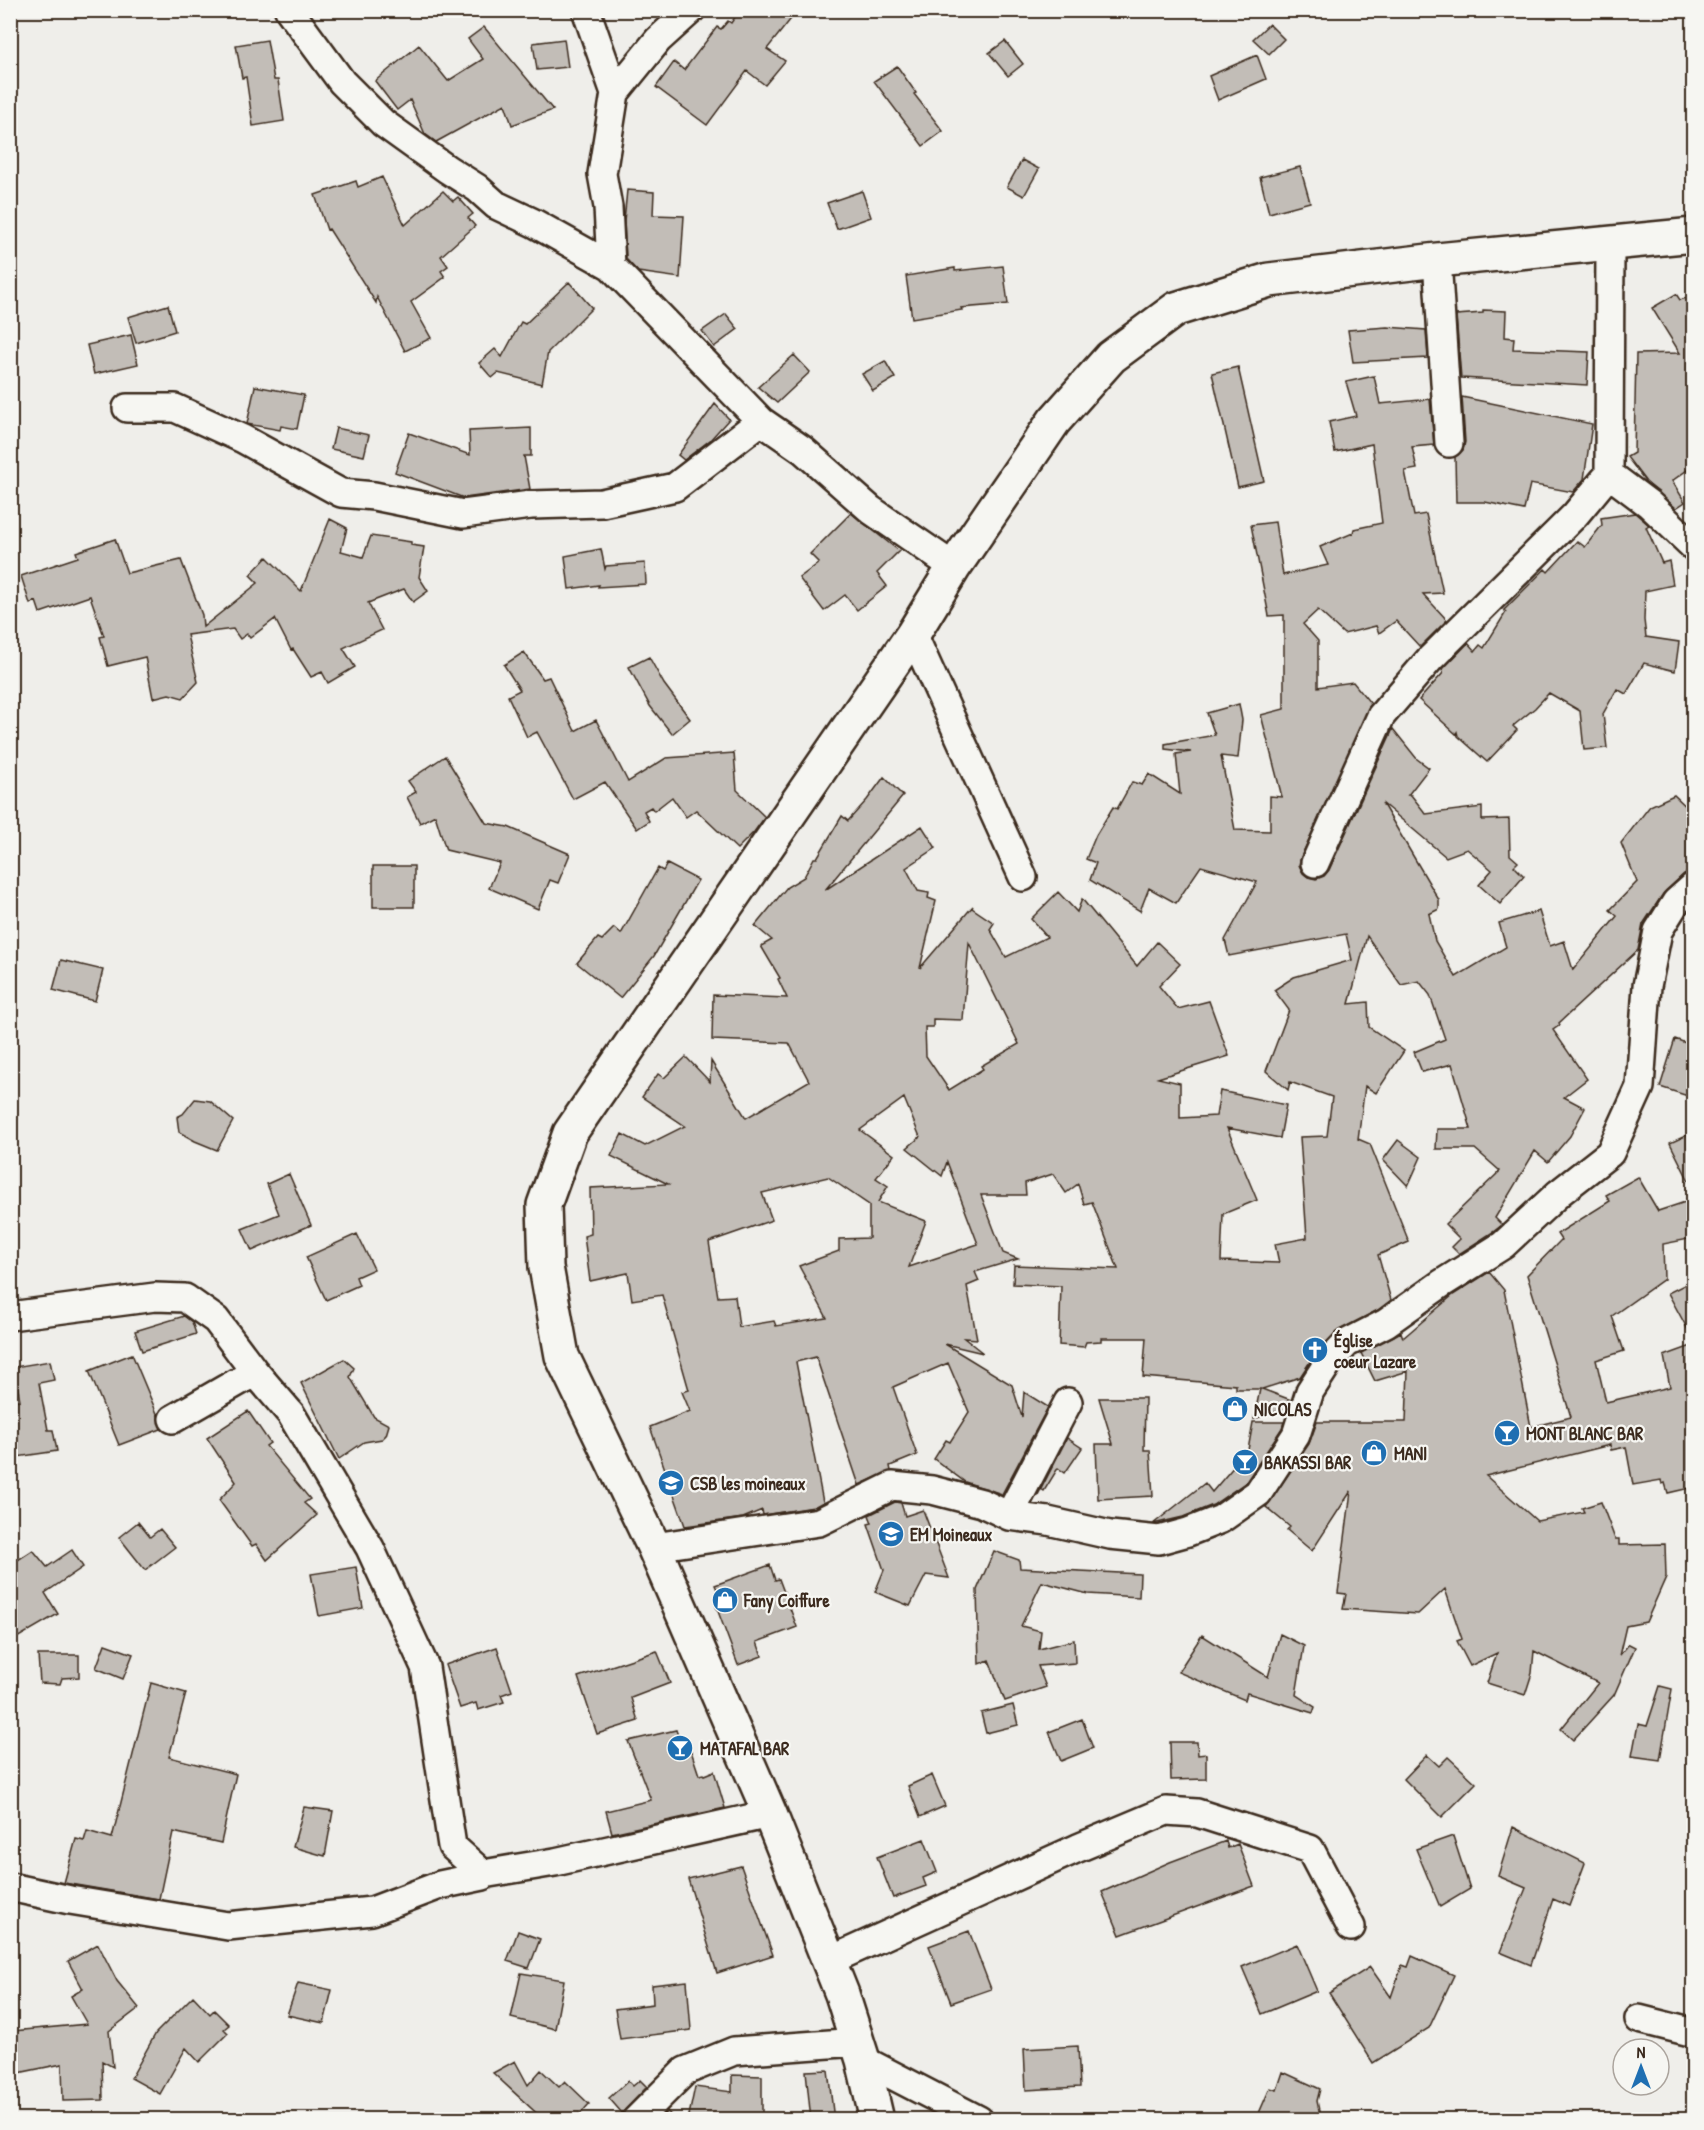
<svg xmlns="http://www.w3.org/2000/svg" width="1704" height="2130" viewBox="0 0 1704 2130" font-family="'Patrick Hand',sans-serif">
  <rect width="100%" height="100%" fill="#efeeea"/>
  <filter id="ink" filterUnits="userSpaceOnUse"><feTurbulence type="fractalNoise" baseFrequency=".0167" numOctaves="2"/><feDisplacementMap in="SourceGraphic" scale="12" xChannelSelector="R" yChannelSelector="G"/><feConvolveMatrix kernelMatrix="1 2 1 2 8 2 1 2 1" color-interpolation-filters="sRGB"/></filter>
  <g filter="url(#ink)">
    <path fill="#c2bdb7" stroke="#3b2a1e" stroke-width="1.5" fill-rule="evenodd" d="M740,10h58l-31,39 18,12 -20,24 -18,-14 -40,54 -51,-38 18,-25 10,8 33,-43 4,2 7,-8 3,2z
      M1269,24l15,15 -15,15 -16,-15z
      M484,27l69,83 -41,15 -7,-21 -69,38 -11,-8 -15,-34 -13,10 -22,-29 44,-36 29,36 35,-22 -15,-20z
      M564,39l4,28 -31,3 -4,-27z
      M267,40l7,40h4l6,41 -31,5 -7,-49 -4,1 -6,-33z
      M1005,41l18,23 -15,12 -19,-23z
      M1257,55l9,24 -48,21 -9,-24z
      M897,66l19,27 -2,1 29,37 -20,15 -49,-65z
      M1022,160l17,9 -15,27 -17,-9z
      M1300,167l10,35 -41,11 -9,-36z
      M382,177l23,48 38,-34 10,10 5,-4 15,17 -5,4 7,8 -34,30 7,10 -7,5 4,6 -34,25 20,36 -26,13 -28,-54 -1,6 -47,-74 -2,1 -12,-35 41,-14 2,6z
      M627,190l27,2 -1,23 31,1 -4,62 -42,-6 -12,-13 -2,-38z
      M862,191l9,26 -34,12 -10,-26z
      M1003,266l5,38 -47,4 1,2 -50,8 -6,-42 49,-8v3z
      M569,282l23,26 -44,44 -6,32 -44,-11 -6,5 -13,-15 16,-14 7,8 19,-35 4,2z
      M1676,294l4,6 14,-4v169l-22,16 13,21 -9,6 -30,-26 -19,-25 7,-4 2,-99 44,-1 -28,-45z
      M168,305l7,26 -39,12 -8,-26z
      M1483,310l23,1 -1,26 9,1 -1,11 76,3 -2,33 -126,-7 -5,-63 27,-2z
      M726,314l12,15 -24,18 -12,-16z
      M1387,327l39,3 2,28 -75,4 -5,-32z
      M131,335l7,29 -44,10 -7,-29z
      M794,355l16,17 -33,31 -19,-16z
      M885,361l10,17 -22,13 -11,-17z
      M1238,367l26,114 -26,6 -26,-114z
      M1374,376l6,28 50,-5 4,46 -22,2 5,22 -12,2 9,45 12,-2 17,79 -20,1 24,26 -27,27 -24,-26 -17,12 -3,-7 -32,8 -26,-24 -15,14 15,17v46l35,-5 18,22 -70,153 -2,8 4,8 5,4 8,2 8,-3 5,-6 64,-141 24,30 12,9 -21,27h3l15,19 56,-7v13l27,-1 1,36 8,7 -4,4 10,10 -24,28 -21,-19 13,-15 -25,-21 -21,8 -64,-54 57,97v9l-10,5 6,27 21,36 50,-30 -7,-24 40,-12 11,35 14,-5 9,29 44,-54 -7,-6 27,-28 -16,-39 29,-37 24,-11 20,19v57l-10,3 -21,20 -20,30 -5,26 -79,73 1,2 -7,5 34,49 -23,18 21,11 -15,28 -22,26 -13,-11 -40,67 7,7 -9,7 -34,22 -7,-7 8,-8 -15,-15 55,-53 -25,-22h-39l1,-20h34l-19,-65 -30,8 -8,-20 31,-13 -15,-44 -11,-14 -18,4 -34,-49 -18,68 19,-2 1,25 35,24 -28,42 -11,-7 -7,53 12,5 39,98 -31,13 13,45 -13,10 -42,22 -21,22 -15,23 -38,12 29,11 -3,8 -34,11 6,-30h-24v-4l-93,-8 3,-39h-45v3l-15,1 -2,5 -25,-2 2,-59 -48,-2 1,-19 104,4 -26,-67 -8,2 -6,-20 -12,9 -13,-19 -28,9 1,12h-45l22,58 15,6 -43,13 4,9 -12,5 10,53 -13,-1 19,15 -38,-9 67,41 10,32 2,-25 24,15 -46,87 -37,-12 -31,-23 12,-19 4,2 19,-30 -21,-49 -55,24 24,68 -27,11 1,5 -32,14 -43,-128 -20,5 27,140 -9,5 -51,8 -1,-5 -19,8 -58,8 -35,-99 40,-16 -8,-19 7,-2 -27,-95 -30,5 -4,-27 -38,8 -6,-45 7,-2 -1,-46 78,-4 -57,-28 11,-22 23,12 40,-20 -43,-29 16,-23 6,4 22,-21 24,25 1,-21 35,57 63,-37 -20,-38 -77,-3 1,-45 74,3 -9,-19 2,-1 -19,-32 11,-6 -17,-14 32,-39 17,-10 10,-19h3l25,-42 6,5 19,-21 17,-23 19,19 -78,94 97,-64 14,22 -30,20 12,23 11,2 -1,5 8,3 -16,67 53,-62 -1,2 22,15 -4,6 16,28 41,-20 -16,-18 27,-27 19,20 5,-13 55,67 20,-24 23,22 -21,22 19,23 31,-8 20,55 -71,22 22,5v35l36,-2 4,-25 66,14 -6,33 -53,-10 30,72 -34,14 -2,47 58,2 -4,-19 32,-6 -7,-101 27,-1 5,-39 -42,-15 -2,8 -22,-19 23,-61 -15,-20 20,-13 58,-17 -6,-26 -117,22 -4,-16 32,-58 -56,-16 -25,37 -27,-15 -9,23 -50,-31 6,-17 -10,-4 10,-24 17,-28 4,2 15,-27 10,3 7,-11 31,20 -4,-40 15,-2 -26,-3v-5l50,-9 -8,-22 32,-9 3,16 -4,38 -17,-2 14,74 35,1v-35l12,1 -21,-82 23,-6v-94l-15,1 -18,-91 24,-3 8,53 45,-10 -8,-18 33,-14 1,-4 28,-6 -10,-79 -37,8 -6,-30 27,-6 -10,-34zM969,943l50,101 -38,22 2,3 -34,21 -23,-34 -1,-29h8v-8l30,1zM904,1098l16,39 -13,11 35,28 5,-14 31,82 -69,23 17,-46 -48,-19 10,-16 -12,-8 18,-23 -34,-25zM828,1177l41,28v33l-30,1v12l-40,15 28,52 -51,8 -2,-5 -35,6 -4,-31 -17,1 -9,-55 63,-22 -10,-27z
      M255,386l49,9 -7,34 -16,-3 -1,4 -33,-6z
      M1462,397l130,27 -8,55 -11,13 -43,-8 -6,26 -39,-8h-29l-1,-45 8,-7 2,-8z
      M715,404l14,15 -19,21 -26,20 -6,-5z
      M336,428l33,7 -5,21 -33,-7z
      M531,428v28h-7l6,33 -66,9 -69,-26 14,-39 61,22 -1,-24z
      M851,513l48,38 -22,22 10,13 -30,24 -12,-15 -21,16 -25,-33 20,-15 -9,-9z
      M1635,513l14,12 -3,2 16,36 7,-2 4,24 -28,6 -1,29 2,17 33,5 -4,29 -31,-8 -18,31 -9,-5 -14,25 4,34 -23,2 -4,-39 -31,-18 -14,15 -22,18 4,4 -30,32 -29,-26 -1,-4 -1,2 -37,-34 24,-27 -1,-3 26,-27 7,8 5,-6 4,3 22,-36 -2,-2 41,-41 3,3 29,-31 8,6 17,-22 -1,-7z
      M330,519l17,9 -6,23 22,6 8,-21 40,6v3l13,2 -5,30 9,14 -15,11 -9,-13 -36,14 14,27 -39,18 12,19 -27,16 -6,-11 -11,5 -18,-28 -2,1 -16,-31 -25,19 -3,-4 -7,5 -7,-10 -46,6 11,47 -15,16 -14,-4 -16,4 -8,-41 -37,9 -8,-29 4,-1 -14,-40 -50,17 -4,-12 -6,3 -9,-28 57,-19 -2,-5 39,-13 12,34 54,-13 21,55 1,12 55,-44 -8,-8 17,-18 34,34z
      M601,549l4,20 1,-3 39,-3 1,21 -48,3 1,-2 -30,4 -4,-33z
      M524,652l19,27 6,-2 26,54 21,-11 32,62 38,-24 68,-5 3,37 28,27 -11,15 -17,17 -41,-39 -10,7 -14,-20 -18,14 -3,-4 -7,4 5,10 -12,8 -32,-47 -32,17 -36,-67 -10,5 -19,-41 12,-6 -16,-25z
      M649,657l15,27 26,35 -18,15 -22,-28 -21,-39z
      M445,756l41,67 22,4 62,27 -12,29 -8,-3 -12,29 -49,-21 11,-25 -54,-13 -11,-35 -15,8 -13,-26 9,-5 -8,-11z
      M667,864l31,16 -44,76 -34,42 -43,-35 21,-25 4,2 12,-12 7,6 37,-66 5,3z
      M373,866h41v41h-41z
      M61,960l42,10 -8,31 -42,-11z
      M1675,1039l19,7v52l-34,-11z
      M195,1099l15,2 23,20 -16,29 -22,-9 -16,-9 -2,-15 6,-3z
      M1694,1132v59l-24,-48z
      M1398,1140l23,17 -13,29 -25,-26z
      M289,1174l22,51 -59,26 -10,-22 37,-15 -12,-30z
      M1638,1177l20,34 36,-12v39l-31,6 1,35 -52,37 12,35 -28,9 10,42 64,-15 -6,-31 30,-11v142l-26,6 -3,-10 -3,1 -1,-4 -28,5 -7,-38 -15,3 -1,-5 -124,31 51,45 47,-9 -2,-4 19,-6 14,37h4v6l46,-1 1,33 -20,45 -20,4 -7,30 10,-12 6,3 -21,48 -41,45 -12,-11 37,-46 -64,-32 -2,22 -7,22 -38,-12 10,-30 -27,13 -13,-25 5,-2 -17,-50 -27,25 -75,-5 3,-15 -8,-1 13,-102 -39,60 -25,-21 3,-3 -24,-20 43,-63 8,-22h89l2,-51 -33,10 -14,-28 40,-21 2,6 50,-43 36,-23 15,18 27,137 40,-10 -44,-142 34,-35 -4,-6 53,-33 -4,-6z
      M357,1234l17,35 -18,8 3,8 -33,15 -20,-43z
      M1694,1280v61l-26,-48z
      M184,1316l8,6 4,12 -54,17 -7,-20z
      M132,1354l26,62 3,13 -42,16 -30,-74z
      M344,1359l10,9 -4,9 24,40 15,8 -3,10 -4,4 -18,3 -25,17 -38,-76z
      M50,1361l4,19 -15,3 9,47h5l4,21 -40,6 -7,-43v-13l10,-1 -6,-33z
      M1099,1398h46l-1,52h6l3,46 -55,3 -2,-55h17z
      M248,1411l22,32 -4,3 44,53 -6,4 13,12 -50,45 -11,-16 -4,2 -33,-46 17,-18 -29,-44z
      M1253,1422h31l-2,6 -36,54 -33,23 -30,12 -30,7 52,-41 7,9 36,-42z
      M1067,1438l15,10 -17,25 -7,-5 -14,23 -3,-2 -3,6z
      M895,1502l6,1 4,13 18,-6 26,68 -23,-3 -16,31 -35,-14 9,-22 -16,-46 4,-1 -3,-8z
      M138,1522l12,15 10,-8 15,18 -30,23 -26,-33z
      M33,1550l14,17 25,-17 11,17 -38,26 13,21 -48,28v-77z
      M994,1551l25,9 1,8 120,6 -1,23 -51,-3 -46,-12 -21,44 20,5 -2,18 35,-9 1,23 -37,3 8,21 -41,14 -16,-41 -10,4 -2,-74z
      M770,1565l5,15 4,-1 18,48 -40,15 5,14 -24,9 -22,-59 7,-3 -8,-18z
      M356,1567l7,41 -44,8 -8,-42z
      M1280,1634l24,12 -8,49 19,12 -2,6 -66,-20 -2,7 -67,-28 24,-37 66,42z
      M105,1644l28,10 -10,25 -27,-11z
      M497,1647l15,44 -11,4 3,7 -26,8 -2,-7 -16,5 -15,-43z
      M657,1651l13,32 -39,15 7,23 -41,13 -19,-57z
      M38,1655h41v22l-17,1 -2,6 -20,-1z
      M151,1683l35,10 -17,64 67,17 -15,69 -48,-11 -14,67 -95,-16 12,-44 8,2 3,-10 25,7z
      M1660,1686l12,3 -12,71 -28,-4 6,-32 9,2z
      M1013,1705l5,20 -32,8 -5,-20z
      M1082,1719l11,29 -32,13 -12,-29z
      M676,1730l8,23 7,-2 8,24 4,-1 1,1 10,-4 11,37 -113,25 -6,-22 45,-11 -23,-59z
      M1170,1742h27l1,13 8,-1v25l-35,1z
      M1427,1755l12,11 9,-9 28,26 -34,34 -38,-38z
      M932,1775l13,31 -25,11 -12,-31z
      M304,1807l29,4 -8,45 -32,-9z
      M1513,1827l72,36 -16,43 -16,-7 -22,66 -31,-13 26,-64 -28,-12z
      M1453,1836l17,53 -30,18 -24,-58z
      M924,1839l13,33 -14,6 3,8 -33,12 -16,-41z
      M1226,1841l2,7 10,-4 16,42 -134,49 -18,-43 68,-30z
      M741,1866l32,89 -56,18 -29,-94z
      M518,1931l22,8 -11,29 -22,-7z
      M969,1931l22,58 -40,14 -22,-57z
      M98,1944l19,37 22,27 -30,23 4,36 -11,-6 1,39 -40,1 -1,-37 -44,9 -5,-42 74,-7 -16,-28 12,-7 -15,-28z
      M1297,1944l20,47 -55,23 -20,-47z
      M1412,1956l42,19 -25,53 -56,35 -44,-70 41,-26 21,30 11,-32 6,2z
      M521,1973l43,7 -9,49 -44,-11z
      M687,1981l4,49 -71,9 -5,-30 38,-5 -1,-19z
      M298,1983l34,7 -8,33 -37,-8z
      M193,1996l17,18 4,-4 15,15 -5,4 4,4 -29,29 -13,-14 -26,46 -29,-16 25,-45z
      M1078,2046l2,41 -54,3 -2,-41z
      M515,2061l13,24 13,-15 18,17 6,-6 24,23 -14,16h-31l-51,-47z
      M828,2070l6,50h-23l-5,-49z
      M1283,2072l37,17 -3,12 4,19h-65l14,-32 7,2z
      M732,2075l30,1v44h-74l7,-33 37,5z
      M640,2080l7,7 -25,26 -13,-15 19,-17 5,5z
      M667,2111l8,9h-16z"/>
    <g fill="none" stroke-linecap="round" stroke-linejoin="round">
      <defs>
        <path id="minor" d="M289,10l53,72 41,41 64,46 30,19 19,17 38,18 77,43 150,155 42,29 68,60 83,57
          M586,10l29,83 -13,81 6,33 3,59
          M615,93l43,-53 33,-30
          M1610,244l-1,230 40,30 45,43
          M1437,260l12,183
          M127,408h48l68,31 98,54 33,3 89,18 68,-9 71,-2 73,-16 86,-66
          M913,634l110,243
          M1315,863l66,-147 49,-57 145,-144 34,-41
          M10,1316l145,-19 30,1 31,22 39,52 36,42 79,134 55,119 27,179 31,28
          M173,1419l82,-47
          M1009,1516l59,-114
          M654,1547l165,-25 73,-36 40,4 50,13 27,13 39,5 62,14 49,5 29,-8 33,-13 37,-26 38,-58 14,-44 18,-28 19,-20 39,-20 55,-39 62,-39 56,-52 51,-40 30,-66 7,-101 11,-55 18,-29 18,-16
          M10,1887l60,13 158,26 144,-15 68,-26 43,-9v-2l72,-12 215,-48
          M829,1961l249,-113 88,-37 31,2 113,36 41,78
          M1639,2019l55,14
          M863,2060l116,60
          M636,2120l49,-49 49,-20 123,-9"/>
        <path id="primary" d="M877,2120l-14,-60 -21,-66 -72,-180 -116,-267 -92,-191 -16,-89 -2,-62 26,-72 343,-499 41,-67 100,-146 57,-64 65,-48 93,-29 168,-20 257,-25"/>
      </defs>
      <use href="#minor" stroke="#3b2a1e" stroke-width="32"/>
      <use href="#primary" stroke="#3b2a1e" stroke-width="38"/>
      <use href="#minor" stroke="#f6f6f2" stroke-width="27"/>
      <use href="#primary" stroke="#f6f6f2" stroke-width="33"/>
    </g>
  </g>
  <defs>
    <symbol id="church-disc" viewBox="-11 -11 22 22"><circle r="9.5" fill="#1f6fb2" stroke="#f6f6f2"/><path d="M-1.2-6h2.4v3.5h3.3v2.4h-3.3V6h-2.4V-.1h-3.3v-2.4h3.3Z" fill="#fff"/></symbol>
    <symbol id="shop-disc" viewBox="-11 -11 22 22"><circle r="9.5" fill="#1f6fb2" stroke="#f6f6f2"/><path d="M-5-2.5h2.3a2.7 3.5 0 0 1 5.4 0H5L5.5 6h-11ZM-1.5-2.5h3a1.5 2.3 0 0 0-3 0Z" fill="#fff"/></symbol>
    <symbol id="bar-disc" viewBox="-11 -11 22 22"><circle r="9.5" fill="#1f6fb2" stroke="#f6f6f2"/><path d="M-6-5H6L.8 .8V4.5H3.5V6h-7V4.5H-.8V.8Z" fill="#fff"/></symbol>
    <symbol id="school-disc" viewBox="-11 -11 22 22"><circle r="9.5" fill="#1f6fb2" stroke="#f6f6f2"/><path d="M0-5L7-2L0 1L-7-2ZM-4 1L0 2.5L4 1V4Q0 6-4 4Z" fill="#fff"/></symbol>
  </defs>
  <g fill-rule="evenodd">
    <use href="#church-disc" x="1300" y="1335" width="30" height="30"/>
    <use href="#shop-disc" x="1220" y="1394" width="30" height="30"/>
    <use href="#bar-disc" x="1492" y="1418" width="30" height="30"/>
    <use href="#shop-disc" x="1359" y="1438" width="30" height="30"/>
    <use href="#bar-disc" x="1230" y="1447" width="30" height="30"/>
    <use href="#school-disc" x="656" y="1468" width="30" height="30"/>
    <use href="#school-disc" x="876" y="1519" width="30" height="30"/>
    <use href="#shop-disc" x="710" y="1585" width="30" height="30"/>
    <use href="#bar-disc" x="665" y="1733" width="30" height="30"/>
  </g>
  <g text-anchor="middle" dominant-baseline="central" stroke-width="4.5" stroke-linejoin="round" paint-order="stroke">
    <g font-size="18" font-weight="bold" fill="#3b2a1e" stroke="#f6f6f2" text-anchor="start">
      <text x="1334" y="1340">Église<tspan x="1334" dy="21">coeur Lazare</tspan></text>
      <text x="1254" y="1409">NICOLAS</text>
      <text x="1526" y="1433">MONT BLANC BAR</text>
      <text x="1394" y="1453">MANI</text>
      <text x="1264" y="1462">BAKASSI BAR</text>
      <text x="690" y="1483">CSB les moineaux</text>
      <text x="910" y="1534">EM Moineaux</text>
      <text x="744" y="1600">Fany Coiffure</text>
      <text x="700" y="1748">MATAFAL BAR</text>
    </g>
  </g>
  <rect width="1704" height="2130" fill="none" stroke="#f6f6f2" stroke-width="36"/>
  <rect x="18" y="18" width="1668" height="2094" fill="none" stroke="#3b2a1e" stroke-width="2" filter="url(#ink)"/>
  <g transform="translate(1641 2067)"><circle r="28" fill="#f6f6f2" stroke="#aba49d" stroke-width="1.5"/>
  <path d="M0-4.5L10 22L0 15L-10 22Z" fill="#1f6fb2"/>
  <text y="-9" font-size="16" font-weight="bold" text-anchor="middle" fill="#3b2a1e">N</text>
  </g>
</svg>
